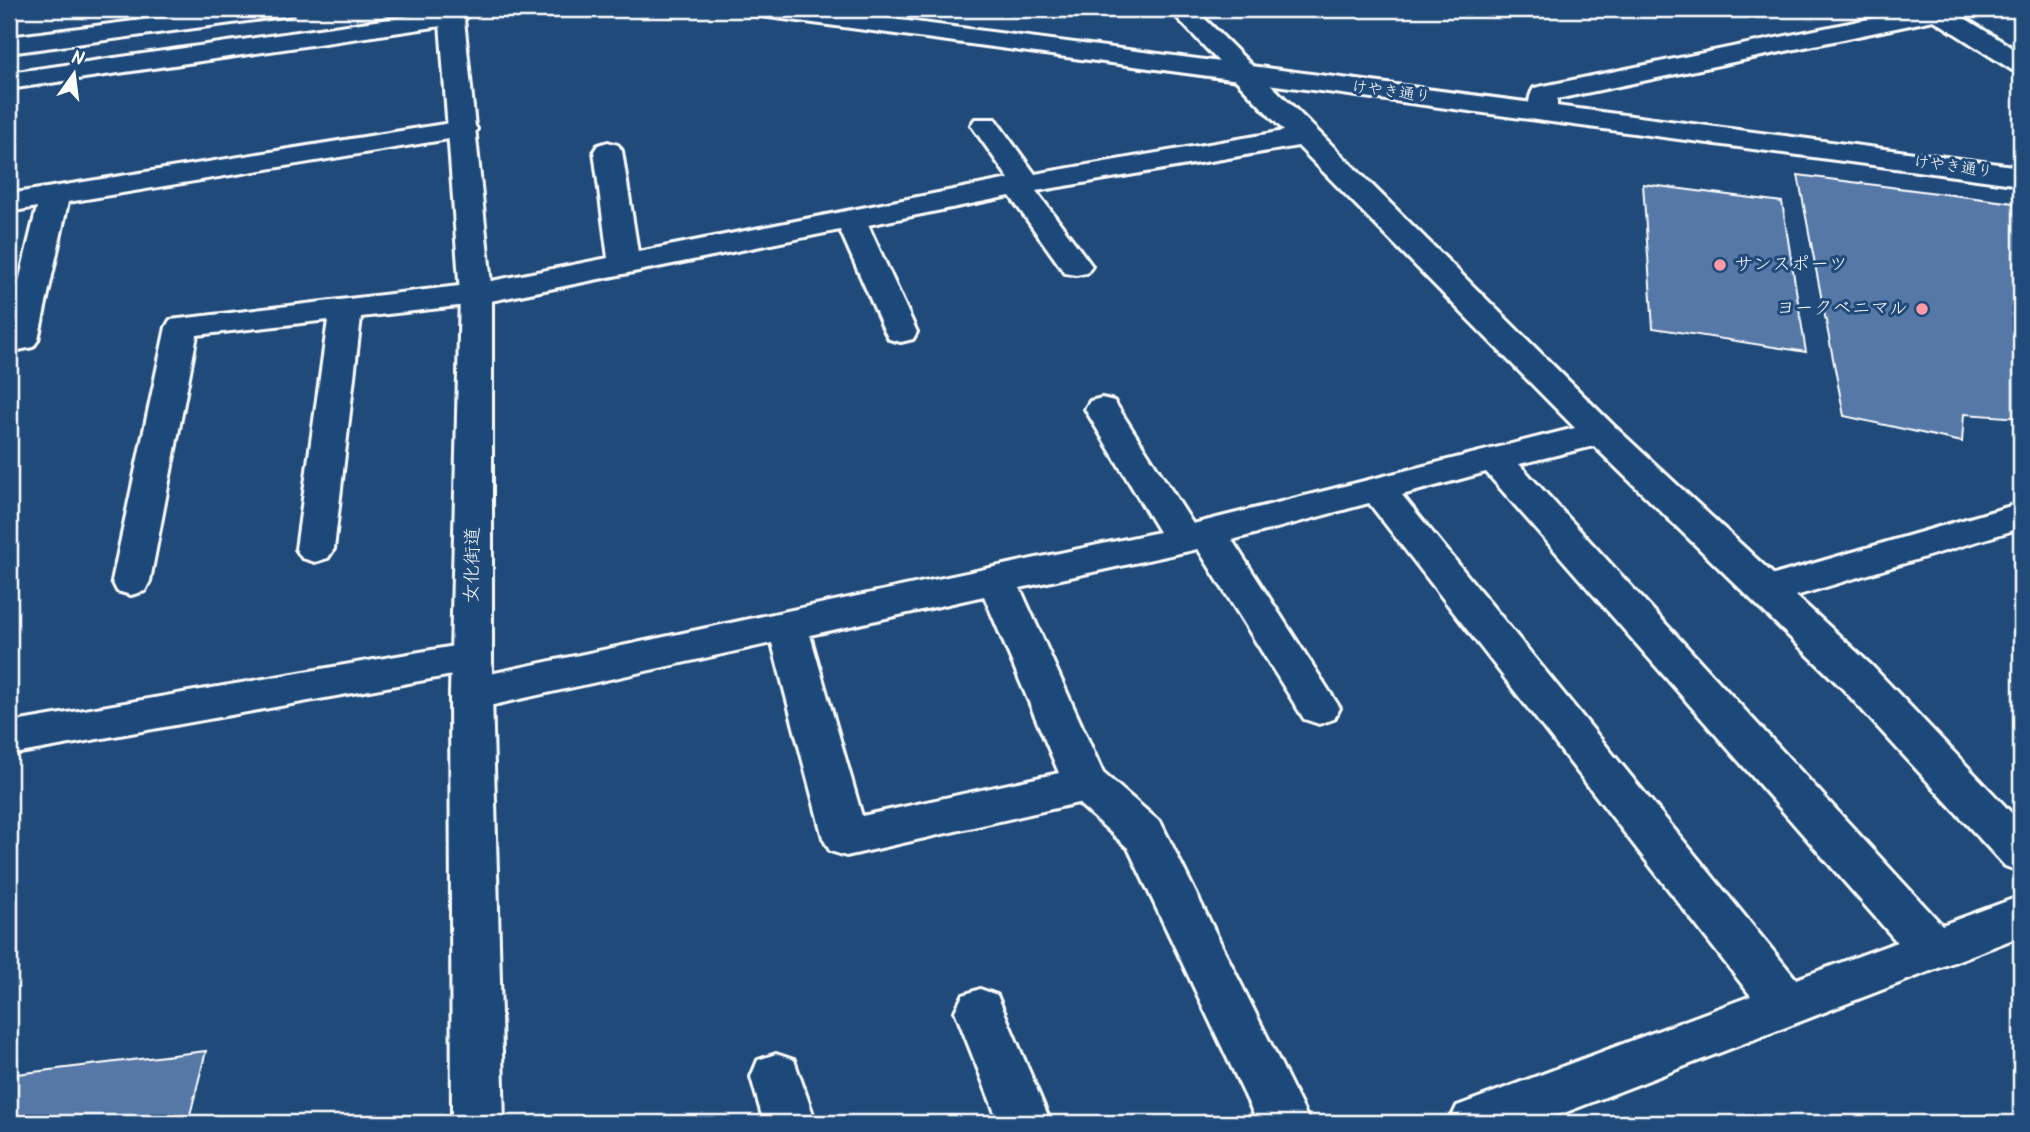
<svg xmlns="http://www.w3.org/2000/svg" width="2030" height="1132" viewBox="0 0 2030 1132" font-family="Kalam,'Klee One',sans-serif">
  <rect width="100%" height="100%" fill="#1f4a7a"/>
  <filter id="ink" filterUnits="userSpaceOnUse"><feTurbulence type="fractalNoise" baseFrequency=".0143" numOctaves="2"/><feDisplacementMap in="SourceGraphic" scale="14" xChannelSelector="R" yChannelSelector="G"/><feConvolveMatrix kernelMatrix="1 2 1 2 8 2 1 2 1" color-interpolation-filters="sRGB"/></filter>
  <g filter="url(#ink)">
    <path fill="#5478a7" stroke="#fff" stroke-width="2" d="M1798,175l223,29v214l-57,-4 -2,28 -118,-26z
      M1643,184l139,18 24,150 -153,-24z
      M206,1051l-18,72h-179v-48z"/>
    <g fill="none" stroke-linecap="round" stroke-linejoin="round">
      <defs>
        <path id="minor" d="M228,9h68l-3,5 -9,2 -275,37v-16z
          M1169,9h26l418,416 161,150 247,-72v25l-225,68 76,70 149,157v49l-16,-6 -163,-178 -248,-242 -75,18 423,461 79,-29v40l-483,187h-89l8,-17 294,-110 -382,-493 -137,37 108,168 -6,11 -15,5 -15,-5 -106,-170 -178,39 83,185 58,50 149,300h-52l-130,-275 -50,-45 -232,53 -16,-5 -7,-13 -51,-195 -301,67 -15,-5 -6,-11 6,-11 15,-5 688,-146 -74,-123 5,-8 12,-3 12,3 79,123 382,-96 -277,-282 -262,45 56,75 -5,7 -11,2 -11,-2 -55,-77 -142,29 49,107 -4,7 -12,3 -12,-3 -4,-7 -45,-102 -364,74 -115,13 -27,232 -6,9 -13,4 -13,-4 -6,-9 32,-229 -131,15 -47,246 -5,10 -14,4 -14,-4 -5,-10 54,-254 4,-7 306,-36 132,-26 -14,-107 4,-6 10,-3 10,3 4,6 16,101 371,-73 -38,-54 4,-6h20l40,55 249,-43zM1486,472l411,470 -101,37 -394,-484zM984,596l75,177 -197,43 -52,-181z
          M1917,9h33l71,44v19l-9,-2 -78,-50 -377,79v14l-4,6h-20c-6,-9 -5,-22 1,-31z
          M453,10l9,3 4,5 -4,5 -453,66v-16z
          M463,121l10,2 4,6 -4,6 -405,67 -30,138 -5,7 -24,5v-29l28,-116 -28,5v-18z
          M472,643l14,4 6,11 -6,11 -477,86v-32z
          M980,989l17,6 54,128h-52l-44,-112 8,-16z
          M776,1054l18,6 22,63h-52l-13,-46 7,-17z"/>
        <path id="tertiary" d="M439,9h24l29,285v400l12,429h-52l-2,-429 10,-400z"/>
        <path id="secondary" d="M749,9h67l1205,158v18l-1260,-169 -9,-2z"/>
      </defs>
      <use href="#minor" stroke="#fff" stroke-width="6"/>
      <use href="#tertiary" stroke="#fff" stroke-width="6"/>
      <use href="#secondary" stroke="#fff" stroke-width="6"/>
      <use href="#minor" fill="#1f4a7a" fill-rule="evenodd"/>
      <use href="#tertiary" fill="#1f4a7a" fill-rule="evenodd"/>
      <use href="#secondary" fill="#1f4a7a" fill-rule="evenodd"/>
    </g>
  </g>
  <g fill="#ff9aa2" stroke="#1f4a7a" stroke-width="2.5">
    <circle cx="1720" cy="265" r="7"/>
    <circle cx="1922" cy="309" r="7"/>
  </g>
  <g text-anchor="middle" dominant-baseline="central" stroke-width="6" stroke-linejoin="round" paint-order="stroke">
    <g font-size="16" fill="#fff" stroke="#1f4a7a">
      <text transform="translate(1391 92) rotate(8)">けやき通り</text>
      <text transform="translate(1953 167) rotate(8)">けやき通り</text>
    </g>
    <g font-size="19" fill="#fff" stroke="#1f4a7a" text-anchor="start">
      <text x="1734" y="265">サンスポーツ</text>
      <text x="1908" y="309" text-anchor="end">ヨークベニマル</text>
    </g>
    <g font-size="19" fill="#fff" stroke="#1f4a7a">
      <text transform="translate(473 565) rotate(-89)">女化街道</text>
    </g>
  </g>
  <rect width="2030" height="1132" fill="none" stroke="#1f4a7a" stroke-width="35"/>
  <rect x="18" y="18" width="1995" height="1097" fill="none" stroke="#fff" stroke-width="2.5" filter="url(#ink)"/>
  <g transform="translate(74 74) rotate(14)" stroke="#1f4a7a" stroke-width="5" paint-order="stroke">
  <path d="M0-5L12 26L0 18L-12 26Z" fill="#ffffff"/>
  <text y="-10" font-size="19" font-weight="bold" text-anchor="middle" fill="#ffffff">N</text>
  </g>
</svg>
